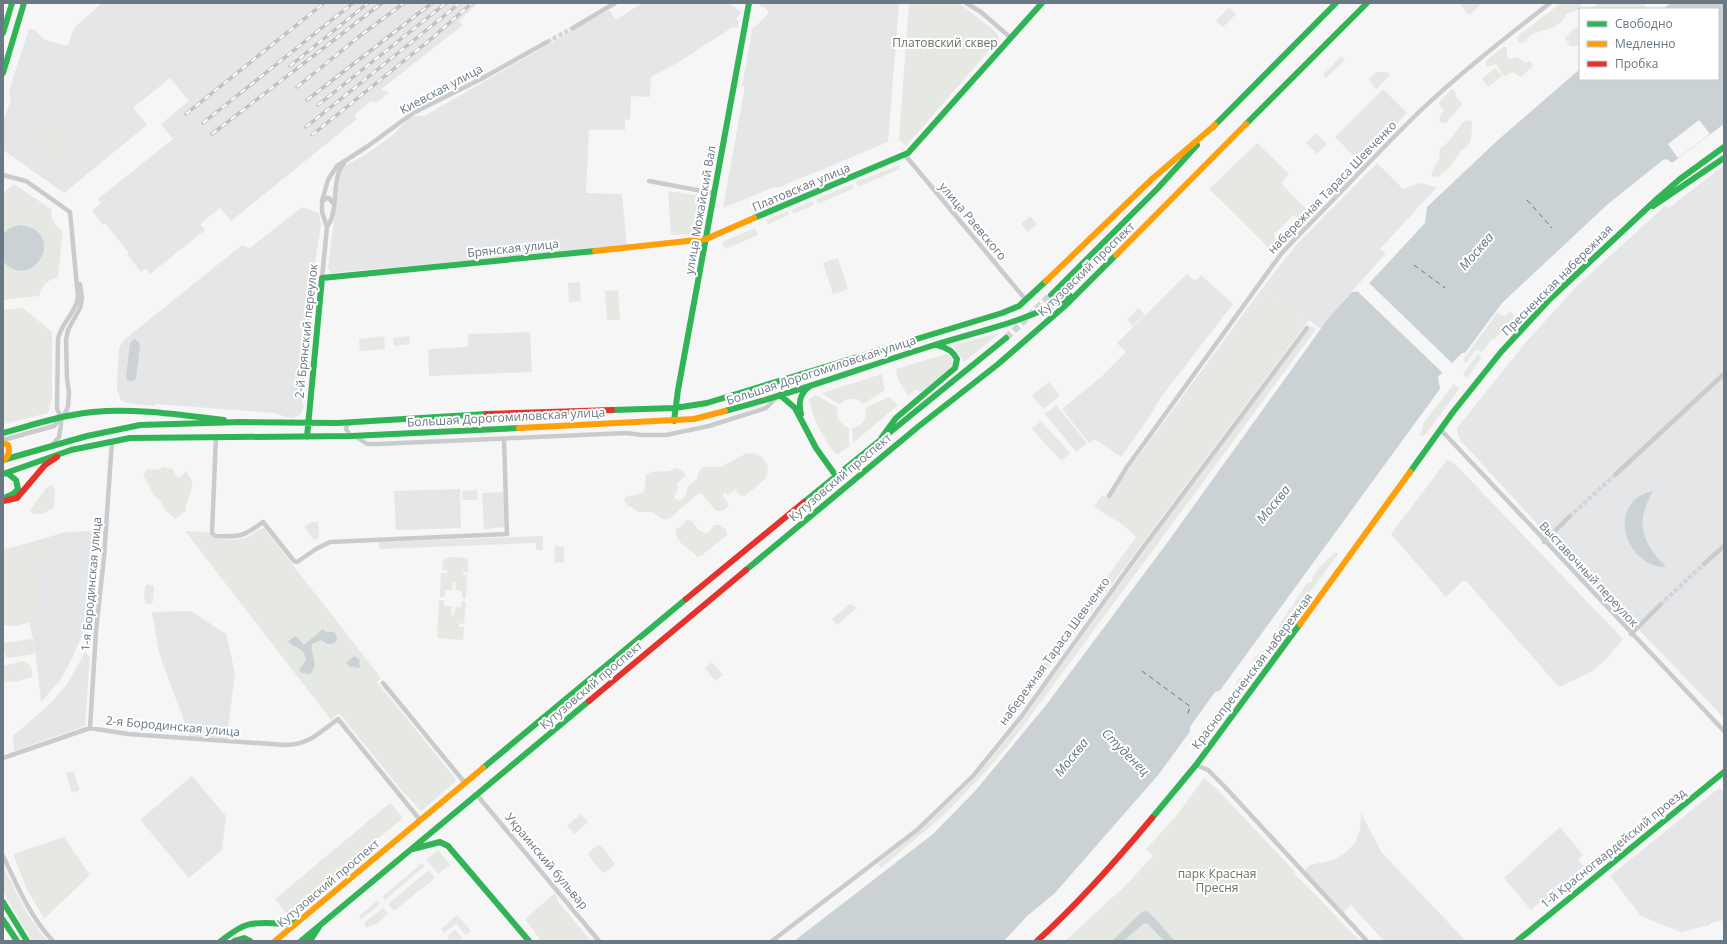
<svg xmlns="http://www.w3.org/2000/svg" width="1727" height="944" viewBox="0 0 1727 944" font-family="'Open Sans',sans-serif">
  <rect width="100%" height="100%" fill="#f6f6f6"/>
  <path fill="#e5e6e7" d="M102,3h376l-19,18 4,4 -111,87 5,7 -126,102 -11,-13 -20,16 5,6 -55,44 -4,-6 -5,4 -14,-18 2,-1 -24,-30 -2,2 -11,-14 9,-8 -3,-4 75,-60 -12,-15 28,-23 -19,-23 -37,30 14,17 -83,68 -61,-43v-29l8,-21 -2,-9 20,-62 6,1 8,9 19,6h6l6,-17z
    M642,3h87l12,9 -4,6v2l2,1 -1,7 -5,-1 -56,36 -26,14 -1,20 -19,-1 -1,24 -5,-1v11h-36l-3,63 36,1 5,52 -296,27 -3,-5 8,-63 4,-31 5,-8 23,-13 26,-19 16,-17 5,-1h9l185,-106 7,10z
    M761,3h138l-11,139 -108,45 -8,1 -49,20 22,-122h-3l11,-60 2,1 14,-14 -5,-7 -2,2 -3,-4z
    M1383,89l24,24 -48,48 -24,-24z
    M1377,163l26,26 16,-6 18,4 -57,62 6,4 -56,63 -9,13 -57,-43 33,-42z
    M1724,165v553l-182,-189 -81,-88 -3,-6 -1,-7 69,-86 52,-57 87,-79 4,2z
    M302,207l17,6 2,12 -6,38 -13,139 2,3 -3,9 -8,4 -7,-1 -11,-4 -120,-9 -1,2 -27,-3 -6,-3 -4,-10v-5l2,-37 5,-8 118,-95 8,3z
    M1187,274l5,5 5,1 4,-5 32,29 -68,88 -11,16 1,1 -34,48 -26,-18 -6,4 -27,-34 39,-32 25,-25 -9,-9z
    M530,332l2,40 -103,4 -1,-27 40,-2v-13z
    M1056,405l31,38 -11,9 -31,-38z
    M1447,460l7,3 169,176 -14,17 -16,15 -34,16 -93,-106h-3l-17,16 -55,-63z
    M460,489l1,39 -65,2 -2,-39z
    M505,492l1,35 -22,2 -2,-36z
    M94,531l-4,60 -7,42 -11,25 -11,21 -20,23 -6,-53 -21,-102 52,-15z
    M543,536v14h-7v-7l-157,6v-7z
    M191,611l35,23 9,39 -8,65 -37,-1 -31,-84 -7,-41z
    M85,652l5,5 -5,69 -71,25 -1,-15 39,-34 15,-18z
    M192,776l34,40 -4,34 -33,28 -49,-58z
    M1719,788l5,3v129l-13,3 -1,2 -29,7 -40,-16 -31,-40z
    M1361,813l21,40 84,88h-82l-33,-36 -8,8 -39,-42 6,-6 23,-5 11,-6 11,-11 5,-13z
    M1560,827l23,28 -5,4 7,9 -39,33 -2,-2 -13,11 -27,-32z"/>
  <path fill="#e5e8e3" d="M909,3h50l38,30 2,6 -93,107 -7,-6z
    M1461,3h22l-14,12 -9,-11z
    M1561,3h21l-3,6 -13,5c-5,15 -21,14 -33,20 -4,2 -5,6 -9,8l-4,1 -3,-3v-3l2,-2z
    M1600,3h43l4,6h-57z
    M1229,7l7,7 -13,13 -7,-6z
    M1580,26v20h-10l-5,-8 7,-8z
    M1504,46l3,2v9l3,2 6,-2 3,1 5,5 6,-2 3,5 -12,11 -9,-5 -6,4 -3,-1 -7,-11 -6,2h-3l-2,-4 2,-2z
    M1341,56l4,4 -19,18 -3,-3z
    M1495,68l7,8 -14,11 -6,-8z
    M1376,72h11l3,3 -14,15 -7,-11z
    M1452,89l3,2 1,6 5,5 1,3 -16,18 -7,-1 1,-6 4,-6 -5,-5v-3z
    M380,90l10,2 -13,10 -6,-1 -17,14 -2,-3z
    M1470,120l2,2c0,8 0,18 -5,25 -2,2 -6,2 -7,5 -5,9 -16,26 -27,25l-2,-3 8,-15 1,-10 8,-7 15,-20z
    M44,121c11,2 26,18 26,30l-4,5c-15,8 -60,-29 -22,-35z
    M1316,133l11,11 -10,10 -11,-11z
    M1350,142l11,11 -5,5 -11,-11z
    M1257,143l32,31 -8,9 28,29 -6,6 -3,-3 -3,3 -3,-3 -20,19 1,5 5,8 -7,4 -4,-1 -4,-6 -56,-55z
    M899,165l1,4 -42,18 -2,-5z
    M14,184l38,26c-2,10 3,16 11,21l-5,46c-11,3 -16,9 -19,19l-36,4v-107z
    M852,184l2,4 -36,16 -2,-5z
    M668,191l39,6 -7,35 -6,2 -23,1z
    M812,201l2,4 -21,9 -2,-4z
    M788,211l1,4 -21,9 -2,-4z
    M1030,216l7,8 -9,8 -7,-8z
    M755,228l3,7 -33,14 -3,-7z
    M838,258l10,31 -15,5 -10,-31z
    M580,282l1,19 -12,1 -1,-19z
    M1264,286l45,34 -291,390 -6,-1 124,-172 -14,-13 -28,-17 8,-12 7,4 20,-30z
    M618,290l2,30h-13l-2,-29z
    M23,308l29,24v65l-4,16 -45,11v-114z
    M1138,308l7,6 -12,12 -6,-6z
    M1510,311l6,6 -3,3h-1l-18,20h-3l-9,12 -6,-2 -10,13 -3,-3 34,-47 8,3z
    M1311,326l5,3 -295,400 -32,39 -44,46 -64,54 -3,-4 42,-34 55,-52 45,-55 128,-178z
    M1000,333l-36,29 -10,-14v-3z
    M384,336l1,13 -25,2 -1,-12z
    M409,336l1,8 -16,2 -1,-8z
    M946,354c6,3 8,6 6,12l-32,27 -4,-4 -8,7 -10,-17 -2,-10z
    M1478,354l4,3 -15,21 -4,-4z
    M1151,361l16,16 -9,9 -16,-16z
    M882,374l3,16 -22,14c-7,-7 -17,-7 -24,1l-17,-12z
    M1049,382l11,14 -17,13 -11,-14z
    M1454,384l5,5 -33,45 -4,2h-2l4,-14z
    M816,395l22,13c-3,10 2,16 11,20v18l-10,8h-3c-13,-16 -23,-34 -27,-55z
    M889,397l9,8 -45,38 -1,-15c11,-2 16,-10 13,-20z
    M1041,421l29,32 -9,8 -29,-32z
    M1467,424l5,13 7,-3 8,8 -11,11 -16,-18v-4z
    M753,453c5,1 10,4 13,9 8,16 -11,25 -22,34l-5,-1 -4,-6 -7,6 -4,-4 -1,5 6,9 -6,6h-7l-14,-17 -3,-1 -29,25c-10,4 -10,-2 -18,-6h-14l-6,-5 -5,-1 -3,-7 1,-2 14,-3 5,-2 2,-17 5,-3 18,-1 8,-3 6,3 2,5 -8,7 1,6 -4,8 1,2 5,2 5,-4 3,-11 9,-7 2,-8 4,-4h18l24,-13z
    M164,467l9,2 3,7 4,2 6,-7c2,3 5,7 6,11 2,9 -7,18 -6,29l-11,8 -10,-9 -4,-9 -7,-6 -11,-20 4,-6 9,1z
    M52,485l3,6 -1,17 -12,6h-9l-3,-4 17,-23z
    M477,490v10h-14l-1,-9z
    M686,520l6,1c5,6 7,14 17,11l5,-7h5l7,5 1,5 -25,20 -5,2c-7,-10 -22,-12 -21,-28l7,-4z
    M312,522h6l1,16 -5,2 -10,-13z
    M264,528l117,150 -4,4 78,96 1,3 -35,30 -19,-20 -63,-78 -8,7 -146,-189 23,1 5,6c11,1 24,3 34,-1 6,-2 10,-8 17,-9z
    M44,542l6,3 1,7 -14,5 -2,7 7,55 -25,7 -14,-1v-76z
    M555,546l9,1v16l-10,-1z
    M1336,552l2,2 -64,87 -1,-2 6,-13 11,-18 3,-1 2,-6 12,-18 4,-1 2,-3 -1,-2 8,-11z
    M453,557l11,1 4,2v12h-5v3h4l-1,24 -4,-1v-7l-7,-1 1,-7 -3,-1 -1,8h-7v7h-5l1,-24h6v-3h-5l1,-10 3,-2z
    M147,584l7,2 -1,15 -2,3h-5c-3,-4 -2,-17 1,-20z
    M439,600h5v6h8l-1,9h3l1,-8h6l1,-6 4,1 -2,22 -5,-1v4h5l-1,13 -26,-2z
    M850,604l7,4 -20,17 -5,-6z
    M31,639c4,3 5,10 3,15l-25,4 -3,-1 -3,-12 1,-2z
    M1268,646l1,2 -34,45 -2,-1 6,-14 4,-1 11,-14 -1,-4z
    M24,661c7,4 9,8 8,16l-14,4 -15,1v-16z
    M712,662l11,13 -8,6 -10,-13z
    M73,771l7,19 -8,3 -6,-20z
    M1204,778l13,11 78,83h-1l3,4 63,65h-295l60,-55 28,-30 -7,-7 31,-34z
    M390,803l13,15 -116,96 -12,-15z
    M581,814l7,8 -14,12 -7,-8z
    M64,837l26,38 -46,44 -18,-32 -13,-33z
    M598,845l4,2 13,17 -10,9 -3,-1 -14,-17 1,-3z
    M438,850l12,15 -12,9 -12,-14z
    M422,863l3,3 -40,34 -3,-3z
    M3,866l25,49 19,26h-15l-29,-50z
    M429,870l6,8 -41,33 -6,-7z
    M555,893l2,4v3l34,41h-50l-16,-22z
    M377,901l3,3 -18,15 -3,-3z
    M383,908l5,6 -13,11h-4l-4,3 -3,-5z
    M457,915l14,16 -5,4 -10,-11 -12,9 -3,-4z
    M455,930l8,8 -4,3h-9l-3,-5z"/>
  <path fill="#cbd2d5" d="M1671,3h53v121l-52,39 -5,-4 -4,1 -55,44 -106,99 -37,50h-3l-24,24 2,12 -281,385 -104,119 -28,23 -23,25h-210l139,-107 43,-44 70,-85 121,-162 163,-227 22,-24 10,-1 63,-68 2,-16 71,-67 82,-71v10h138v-70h-55z
    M19,225c51,5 13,70 -16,36v-27l7,-6z
    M134,339l4,2 2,4 -4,34 -6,3 -4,-4 4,-35z
    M1653,491c-19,33 -11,50 13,76 -42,0 -61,-66 -13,-76z
    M323,629l3,3h8c4,4 4,9 -1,12h-5l-7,-4 -9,4c-2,12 8,19 -2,30l-8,-1 -3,-3 7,-10c-2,-14 -11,-10 -18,-19l8,-5 8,9z
    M354,656l6,4 -1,4 2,3 -2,1 -1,-1 -2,2 -2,-3 -2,2 -6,-5z
    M1146,911l4,2 25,28h-11l-16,-17 -4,-1 -20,18h-12l30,-29z"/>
  <path fill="#f6f6f6" d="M1699,120l11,14 -32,24 -10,-14z
    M1368,282l85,82 -9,10 -88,-84 5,-1z
    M1219,691h1l-30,41v-5l25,-35z"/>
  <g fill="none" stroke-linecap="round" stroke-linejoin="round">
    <path stroke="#65787f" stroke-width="1" stroke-dasharray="5 4" stroke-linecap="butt" d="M1527,200l25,28
      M1414,265l31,23
      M1142,671l49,36 -4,7"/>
    <path stroke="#d3d6d9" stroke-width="4.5" stroke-dasharray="4.5 2" stroke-linecap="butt" d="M547,42l26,-14
      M1569,517l47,-43
      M1660,605l44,-41"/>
    <path stroke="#d3d6d9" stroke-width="7" stroke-dasharray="7 3.5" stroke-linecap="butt" d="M1006,338l45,-43"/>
    <path stroke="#c9cbcc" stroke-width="4.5" d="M966,3l15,9 30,26
      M573,28l42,-25
      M905,155l121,145
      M3,175l23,6 44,31 8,85c-2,16 -17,26 -20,42l-1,70 4,8v8l-2,12 -6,7
      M649,181l64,12
      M322,201l5,-3h2l4,5
      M327,227l-5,-15v-11l6,-21 9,-14 31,-20 45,-33 68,-34 66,-37
      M322,278l5,-51c13,-17 3,-47 17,-64
      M1441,430l283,301
      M350,435l-4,-6 1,-4 4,-2
      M216,436l-4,97 3,3c25,1 28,1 48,-14l31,39 3,1 19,-13 14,-7 177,-8 -3,-95
      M355,436l12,8h11l249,-11 15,2h24l43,-9 57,-18 12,-12
      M3,440l51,-14 12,-14 2,-6 1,-14 -2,-13 -1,-39 2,-10 12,-22 2,-10 -2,-14
      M1616,474l108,-100
      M1109,496l18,-29 154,-213 12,-13c42,-42 82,-86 125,-128 41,-39 87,-75 132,-110
      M1544,542l25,-25
      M1704,564l20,-18
      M1631,634l29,-29
      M383,683l82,100
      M90,728l6,-97 8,-74 8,-116
      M3,758l87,-30 38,6 158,11c24,-1 33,-12 52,-26l82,101
      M1196,765l12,5 16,16 143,155
      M477,795l122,146
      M3,856c14,29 27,61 50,85
      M772,941l145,-111 56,-54 48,-59 118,-164 168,-225"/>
    <path stroke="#30b455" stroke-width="6" d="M3,33l9,-30
      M3,73l21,-70
      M1246,124l121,-121
      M1212,128l124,-125
      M1653,206l71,-48
      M754,218l154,-65 134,-150
      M1051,295l107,-107 39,-43
      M780,395l15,13 21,40 20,28
      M612,410l63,-2 32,-5 295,-90 17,-7 27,-25
      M725,411c68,-17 136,-43 203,-64 49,-16 97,-24 142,-51
      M801,414c-3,-12 -1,-21 9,-28
      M674,421l4,-31 71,-387
      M3,433c29,-8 59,-18 90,-21 43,-4 87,3 131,8
      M307,437l15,-159 273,-27
      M882,437l14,-19 59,-50 2,-9c-4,-8 -11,-12 -20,-14
      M3,460l84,-24 53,-11 101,-3 97,1 149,-9
      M1410,472l43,-60 48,-60 49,-53 108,-101 22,-19 44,-32
      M3,474l68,-24 59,-12 221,-2 168,-8
      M4,498l9,-4 5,-5 -2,-9 -9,-7
      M804,502l202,-164
      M746,570l173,-144 78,-61 69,-60 50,-50
      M483,768l203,-169
      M1152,818l44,-53 104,-141
      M413,849l27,-7 8,4 81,95
      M3,902l24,39
      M3,920l14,21
      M221,941c8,-6 16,-13 26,-16 16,-5 34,1 50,-3
      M234,941l10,-3 6,3
      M301,941l288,-240
      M310,941l9,-14
      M1517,941l207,-169"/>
    <path stroke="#ff9f0a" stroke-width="6" d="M595,251l111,-12 48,-21
      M1116,255l130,-131
      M1046,281l106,-102 63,-54
      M519,428l175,-9 31,-8
      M3,443l5,2c2,6 1,11 -4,15
      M1300,624l110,-152
      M275,941l208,-173"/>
    <path stroke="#e5322d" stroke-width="6" d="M487,414l125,-4
      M3,501l14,-3 28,-33 12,-8
      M686,599l118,-97
      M589,701l157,-131
      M1037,941c42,-38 79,-80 115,-123"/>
    <defs>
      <path id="rail" d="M290,66l78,-63
        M297,87l64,-52 43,-32
        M307,100l125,-97
        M318,105l128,-102
        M186,114l138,-111
        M203,123l150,-120
        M306,127l154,-124
        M212,134l170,-131
        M312,135l119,-96 41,-36"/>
    </defs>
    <use href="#rail" stroke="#c0c1c2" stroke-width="3.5"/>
    <use href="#rail" stroke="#fff" stroke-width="2" stroke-dasharray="6" stroke-linecap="butt"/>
  </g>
  <g text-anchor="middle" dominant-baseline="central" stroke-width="4" stroke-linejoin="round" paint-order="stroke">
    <g font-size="12" fill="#677663" stroke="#fff">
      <text x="945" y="42">Платовский сквер</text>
      <text x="1217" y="873">парк Красная<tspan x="1217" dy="14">Пресня</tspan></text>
    </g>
    <g font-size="12" fill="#697883" stroke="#fff">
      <text transform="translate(441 89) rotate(-28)">Киевская улица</text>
      <text transform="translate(801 187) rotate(-23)">Платовская улица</text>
      <text transform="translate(1332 187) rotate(-46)">набережная Тараса Шевченко</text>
      <text transform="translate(700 210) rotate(-80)">улица Можайский Вал</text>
      <text transform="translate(973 221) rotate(50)">улица Раевского</text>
      <text transform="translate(513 248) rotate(-6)">Брянская улица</text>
      <text transform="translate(1086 269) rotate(-44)">Кутузовский проспект</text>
      <text transform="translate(1557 280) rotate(-45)">Пресненская набережная</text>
      <text transform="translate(306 331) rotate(-84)">2-й Брянский переулок</text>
      <text transform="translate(821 370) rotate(-18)">Большая Дорогомиловская улица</text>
      <text transform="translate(506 417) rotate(-3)">Большая Дорогомиловская улица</text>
      <text transform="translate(840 477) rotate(-40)">Кутузовский проспект</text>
      <text transform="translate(1589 574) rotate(47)">Выставочный переулок</text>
      <text transform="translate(91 584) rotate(-85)">1-я Бородинская улица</text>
      <text transform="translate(1054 651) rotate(-54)">набережная Тараса Шевченко</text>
      <text transform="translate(1252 671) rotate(-53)">Краснопресненская набережная</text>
      <text transform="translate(591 685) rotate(-40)">Кутузовский проспект</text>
      <text transform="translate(173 726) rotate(5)">2-я Бородинская улица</text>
      <text transform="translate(1613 848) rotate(-39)">1-й Красногвардейский проезд</text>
      <text transform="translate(547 861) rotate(50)">Украинский бульвар</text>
      <text transform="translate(328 883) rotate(-40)">Кутузовский проспект</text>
    </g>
    <g font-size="13" font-style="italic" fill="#65787f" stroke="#fff">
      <text transform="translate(1476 251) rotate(-49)">Москва</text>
      <text transform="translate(1273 504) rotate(-51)">Москва</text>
      <text transform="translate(1126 752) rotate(45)">Студенец</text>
      <text transform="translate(1071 757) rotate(-51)">Москва</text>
    </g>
  </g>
  <rect width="1727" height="944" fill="none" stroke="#697883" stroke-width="8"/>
  <rect x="1579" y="8" width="140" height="72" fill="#ffffff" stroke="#c3c9cd"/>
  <rect x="1587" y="21" width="20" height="6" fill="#30b455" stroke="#c3c9cd"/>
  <text x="1615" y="28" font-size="12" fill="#697883">Свободно</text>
  <rect x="1587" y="41" width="20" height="6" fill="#ff9f0a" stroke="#c3c9cd"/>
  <text x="1615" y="48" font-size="12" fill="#697883">Медленно</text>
  <rect x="1587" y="61" width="20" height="6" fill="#e5322d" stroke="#c3c9cd"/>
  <text x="1615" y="68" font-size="12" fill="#697883">Пробка</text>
</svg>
